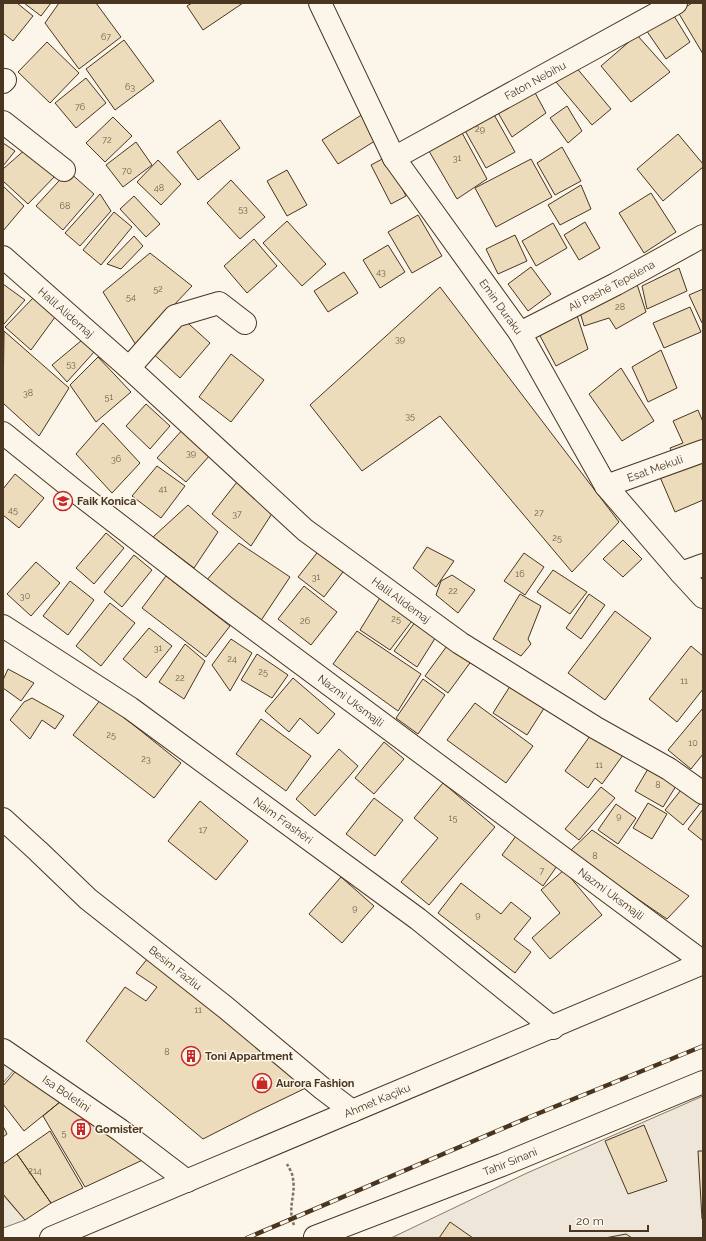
<svg xmlns="http://www.w3.org/2000/svg" width="706" height="1241" viewBox="0 0 706 1241" font-family="Raleway,sans-serif">
  <rect width="100%" height="100%" fill="#fbf6e9"/>
  <path fill="#ede6d9" stroke="#887966" d="M703,1096v142h-312l136,-65z"/>
  <path fill="#ede7d9" stroke="#887966" d="M3,1052l17,11 -17,20z
    M3,1195l22,25 -22,8z"/>
  <path fill="#ecdcbc" stroke="#4a3520" d="M3,3h14l16,13 -20,25 -10,-8z
    M24,3h27l-10,13z
    M59,3h37l25,34 -42,32 -34,-46z
    M192,3h51l-40,27 -16,-24z
    M692,3h11v51l-25,-42z
    M671,11l19,31 -24,17 -22,-32z
    M637,35l33,37 -39,30 -30,-36z
    M124,40l30,41 -39,29 -29,-41z
    M47,42l32,31 -29,30 -32,-31z
    M575,66l36,43 -19,16 -36,-43z
    M86,78l20,25 -30,25 -21,-25z
    M533,89l13,24 -34,24 -15,-26z
    M567,106l15,25 -14,12 -18,-25z
    M492,111l23,41 -29,16 -23,-41z
    M363,114l15,25 -40,25 -16,-24z
    M113,117l19,19 -27,26 -19,-19z
    M220,120l20,28 -42,32 -21,-28z
    M460,129l27,50 -30,20 -31,-53z
    M678,134l25,30v3l-40,34 -26,-32z
    M136,142l16,23 -29,22 -17,-22z
    M3,143l12,8 -12,15z
    M562,147l19,34 -26,14 -18,-32z
    M27,148l30,26 -29,30 -25,-23v-12z
    M386,157l20,39 -15,8 -20,-39z
    M531,159l21,38 -56,30 -21,-39z
    M158,160l23,24 -20,21 -24,-23z
    M287,170l20,35 -20,11 -20,-35z
    M68,171l26,23 -31,36 -27,-24z
    M231,180l34,37 -25,22 -33,-36z
    M581,185l10,24 -31,16 -12,-20z
    M3,186l21,20 -21,25z
    M651,193l25,39 -32,21 -25,-40z
    M100,194l11,17 -31,35 -15,-13z
    M134,196l26,28 -14,13 -26,-28z
    M114,212l18,15 -31,38 -18,-15z
    M418,215l24,41 -30,17 -24,-41z
    M287,221l39,43 -24,22 -39,-43z
    M585,222l15,26 -21,12 -15,-25z
    M553,223l14,25 -31,18 -14,-25z
    M515,235l12,26 -29,13 -12,-25z
    M134,236l9,10 -22,23 -14,-5z
    M254,239l23,27 -30,27 -23,-27z
    M388,245l17,27 -25,16 -17,-28z
    M150,253l42,33 -56,59 -33,-53z
    M531,267l20,27 -23,17 -20,-27z
    M679,268l8,23 -40,18 -5,-23z
    M344,272l14,21 -30,19 -14,-21z
    M636,281l10,31 -30,17 -7,-11 -25,8 -4,-14z
    M3,284l22,16 -21,24 -1,-1z
    M440,287l179,235 -47,50 -132,-156 -78,55 -52,-66z
    M703,289v34h-1l-13,-28z
    M34,297l24,16 -27,37 -26,-23z
    M690,307l11,25 -37,16 -11,-25z
    M575,309l13,40 -32,17 -18,-34z
    M180,316l30,27 -30,35 -31,-28z
    M4,331l65,57 -30,48 -36,-33z
    M82,340l13,11 -28,31 -15,-17z
    M661,350l16,38 -29,14 -16,-35z
    M231,354l33,26 -33,42 -32,-25z
    M98,357l33,35 -35,30 -26,-37z
    M621,368l33,53 -32,20 -33,-47z
    M146,404l24,22 -20,23 -24,-23z
    M698,410l5,12v78l-28,12 -15,-35 19,-9 -9,-20 13,-5 -10,-22z
    M103,423l37,40 -28,30 -36,-39z
    M184,428l27,26 -25,28 -29,-24z
    M157,466l28,20 -24,32 -29,-22z
    M15,474l29,24 -25,30 -16,-13v-26z
    M237,482l36,30 -22,34 -39,-32z
    M188,505l30,27 -24,36 -41,-31z
    M106,533l18,15 -30,36 -18,-16z
    M623,540l19,19 -19,18 -20,-18z
    M239,543l51,34 -30,45 -55,-40z
    M324,544l25,20 -25,33 -26,-20z
    M427,547l27,14 -18,26 -23,-19z
    M524,553l20,14 -19,28 -21,-14z
    M134,555l18,15 -30,37 -18,-15z
    M36,562l24,21 -29,33 -24,-22z
    M553,570l34,22 -17,22 -33,-22z
    M452,575l23,15 -17,23 -22,-18 5,-14z
    M166,576l64,50 -24,31 -64,-49z
    M70,581l24,19 -26,35 -25,-19z
    M304,586l33,26 -26,33 -33,-26z
    M520,594l21,12 -13,33 3,5 -10,12 -28,-17z
    M589,594l16,11 -24,34 -15,-11z
    M381,596l34,21 -25,33 -30,-20z
    M110,603l25,20 -34,43 -25,-20z
    M615,611l36,27 -46,62 -37,-27z
    M418,618l21,14 -22,35 -23,-16z
    M149,628l23,18 -26,32 -23,-19z
    M357,631l64,43 -23,37 -65,-47z
    M231,639l21,14 -22,38 -18,-26z
    M452,639l23,17 -27,37 -23,-17z
    M185,644l20,17 -21,38 -25,-17z
    M691,646l12,10v33l-26,33 -28,-23z
    M257,654l31,21 -16,23 -31,-18z
    M8,669l26,14 -13,18 -18,-13v-8z
    M293,678l42,36 -17,20 -18,-16 -11,14 -24,-21z
    M423,679l22,16 -27,39 -22,-16z
    M514,680l34,22 -21,33 -34,-22z
    M32,698l32,18 -9,13 -13,-9 -12,19 -20,-19 14,-18z
    M101,699l80,64 -27,35 -81,-63z
    M475,703l58,43 -27,37 -59,-43z
    M703,708v46l-12,15 -23,-19z
    M261,719l50,37 -25,35 -50,-37z
    M595,729l31,22 -24,33 -7,-6 -7,10 -23,-17z
    M384,742l20,17 -30,35 -19,-16z
    M339,749l19,17 -43,50 -19,-17z
    M652,762l29,16 -18,29 -28,-16z
    M443,783l52,44 -66,78 -28,-23 37,-44 -24,-20z
    M601,787l14,11 -36,42 -14,-11z
    M681,790l22,10 -20,25 -18,-15z
    M374,798l29,22 -28,36 -29,-22z
    M200,801l48,40 -32,39 -48,-39z
    M648,803l19,11 -15,25 -19,-11z
    M616,804l20,14 -18,26 -20,-14z
    M703,809v32l-15,-12z
    M592,830l97,66 -22,23 -98,-67z
    M516,836l41,30 -14,20 -41,-31z
    M564,870l38,45 -52,44 -18,-21 28,-25 -19,-23z
    M341,877l33,29 -32,37 -33,-29z
    M461,883l40,31 10,-12 20,16 -17,21 17,13 -16,21 -77,-60z
    M152,953l162,131 -62,30 -49,25 -117,-98 39,-54 21,14 11,-14 -21,-14z
    M20,1066l46,31 -42,34 -21,-27v-18z
    M66,1097l83,60 -64,30 -42,-71z
    M644,1125l23,56 -39,13 -23,-53z
    M3,1126l4,8 -4,3z
    M50,1131l33,57 -32,15 -34,-49z
    M698,1151h5v68h-1z
    M17,1154l34,49 -26,17 -22,-26v-30z
    M450,1222l23,16h-34z
    M626,1234l6,4h-27z"/>
  <g fill="none" stroke-linecap="round" stroke-linejoin="round">
    <defs>
      <g id="minor">
        <path id="s1" d="M320,3l74,155 126,175 86,153 75,87 22,24"/>
        <path d="M3,82l2,-2"/>
        <path d="M3,122l61,48"/>
        <path id="s2" d="M394,158l282,-155"/>
        <path id="s3" d="M3,257l126,111 176,162 155,113 136,85 73,41 34,24"/>
        <path id="s4" d="M520,333l96,-49 87,-48"/>
        <path d="M129,368l46,-52 44,-13 26,20"/>
        <path id="s5" d="M3,433l72,58 150,116 478,355"/>
        <path id="s6" d="M606,486l97,-35"/>
        <path d="M681,573l22,-8"/>
        <path id="s7" d="M3,626l127,82 288,211 135,109"/>
        <path id="s8" d="M3,819l35,32 50,48 137,108 98,82 29,22"/>
        <path id="s9" d="M3,1050l117,80 67,51"/>
        <path id="s10" d="M315,1237l187,-72 201,-83"/>
      </g>
      <g id="major">
        <path id="s11" d="M51,1238l652,-275"/>
      </g>
    </defs>
    <use href="#minor" stroke="#4a3520" stroke-width="24"/>
    <use href="#major" stroke="#4a3520" stroke-width="24"/>
    <path stroke="#7f6f5c" stroke-width="2.5" stroke-dasharray="3 2" stroke-linecap="butt" d="M287,1164c2,4 6,10 6,15 3,16 -6,29 1,46"/>
    <use href="#minor" stroke="#fbf6e9" stroke-width="22"/>
    <use href="#major" stroke="#fbf6e9" stroke-width="22"/>
    <defs>
      <path id="rail" d="M247,1238l285,-122 171,-70"/>
    </defs>
    <use href="#rail" stroke="#4a3520" stroke-width="4.5"/>
    <use href="#rail" stroke="#fbf6e9" stroke-width="3" stroke-dasharray="9" stroke-linecap="butt"/>
  </g>
  <defs>
    <symbol id="school-ring" viewBox="-11 -11 22 22"><circle r="9.5" fill="#fbf6e9" stroke="#c62828" stroke-width="1.5"/><path d="M0-5L7-2L0 1L-7-2ZM-4 1L0 2.5L4 1V4Q0 6-4 4Z" fill="#c62828"/></symbol>
    <symbol id="building-ring" viewBox="-11 -11 22 22"><circle r="9.5" fill="#fbf6e9" stroke="#c62828" stroke-width="1.5"/><path d="M-4-6H4V6H1V3H-1V6H-4ZM-2.5-4.3h1.7v1.8h-1.7ZM.8-4.3h1.7v1.8H.8ZM-2.5-1h1.7V.8h-1.7ZM.8-1h1.7V.8H.8Z" fill="#c62828"/></symbol>
    <symbol id="shop-ring" viewBox="-11 -11 22 22"><circle r="9.5" fill="#fbf6e9" stroke="#c62828" stroke-width="1.5"/><path d="M-5-2.5h2.3a2.7 3.5 0 0 1 5.4 0H5L5.5 6h-11ZM-1.5-2.5h3a1.5 2.3 0 0 0-3 0Z" fill="#c62828"/></symbol>
  </defs>
  <g fill-rule="evenodd">
    <use href="#school-ring" x="52" y="490" width="22" height="22"/>
    <use href="#building-ring" x="180" y="1045" width="22" height="22"/>
    <use href="#shop-ring" x="251" y="1072" width="22" height="22"/>
    <use href="#building-ring" x="70" y="1118" width="22" height="22"/>
  </g>
  <g text-anchor="middle" dominant-baseline="central" stroke-width="3" stroke-linejoin="round" paint-order="stroke">
    <g font-size="9" fill="#725f47">
      <text x="106" y="37">67</text>
      <text x="130" y="87">63</text>
      <text x="80" y="107">76</text>
      <text x="480" y="129">29</text>
      <text x="107" y="140">72</text>
      <text x="457" y="158">31</text>
      <text x="127" y="171">70</text>
      <text x="159" y="188">48</text>
      <text x="65" y="206">68</text>
      <text x="243" y="209">53</text>
      <text x="381" y="272">43</text>
      <text x="158" y="289">52</text>
      <text x="131" y="297">54</text>
      <text x="620" y="307">28</text>
      <text x="400" y="339">39</text>
      <text x="71" y="364">53</text>
      <text x="28" y="393">38</text>
      <text x="109" y="397">51</text>
      <text x="410" y="416">35</text>
      <text x="191" y="453">39</text>
      <text x="116" y="459">36</text>
      <text x="163" y="489">41</text>
      <text x="13" y="510">45</text>
      <text x="539" y="513">27</text>
      <text x="237" y="514">37</text>
      <text x="557" y="538">25</text>
      <text x="520" y="574">16</text>
      <text x="316" y="577">31</text>
      <text x="453" y="591">22</text>
      <text x="25" y="596">30</text>
      <text x="396" y="619">25</text>
      <text x="305" y="621">26</text>
      <text x="158" y="648">31</text>
      <text x="232" y="659">24</text>
      <text x="263" y="672">25</text>
      <text x="180" y="678">22</text>
      <text x="684" y="681">11</text>
      <text x="111" y="735">25</text>
      <text x="693" y="743">10</text>
      <text x="146" y="759">23</text>
      <text x="599" y="765">11</text>
      <text x="658" y="785">8</text>
      <text x="619" y="816">9</text>
      <text x="453" y="818">15</text>
      <text x="203" y="830">17</text>
      <text x="595" y="856">8</text>
      <text x="542" y="871">7</text>
      <text x="355" y="908">9</text>
      <text x="478" y="915">9</text>
      <text x="198" y="1010">11</text>
      <text x="167" y="1052">8</text>
      <text x="64" y="1133">5</text>
      <text x="35" y="1171">214</text>
    </g>
    <g font-size="11" fill="#4a3520" stroke="#fbf6e9">
      <text stroke="none"><textPath href="#s2" startOffset="161">Faton Nebihu</textPath></text>
      <text stroke="none"><textPath href="#s4" startOffset="103">Ali Pashë Tepelena</textPath></text>
      <text stroke="none"><textPath href="#s1" startOffset="355">Emin Duraku</textPath></text>
      <text stroke="none"><textPath href="#s3" startOffset="84">Halil Alidemaj</textPath></text>
      <text stroke="none"><textPath href="#s6" startOffset="52">Esat Mekuli</textPath></text>
      <text stroke="none"><textPath href="#s3" startOffset="526">Halil Alidemaj</textPath></text>
      <text stroke="none"><textPath href="#s5" startOffset="439">Nazmi Uksmajli</textPath></text>
      <text stroke="none"><textPath href="#s7" startOffset="341">Naim Frashëri</textPath></text>
      <text stroke="none"><textPath href="#s5" startOffset="763">Nazmi Uksmajli</textPath></text>
      <text stroke="none"><textPath href="#s8" startOffset="228">Besim Fazliu</textPath></text>
      <text stroke="none"><textPath href="#s9" startOffset="77">Isa Boletini</textPath></text>
      <text stroke="none"><textPath href="#s11" startOffset="354">Ahmet Kaçiku</textPath></text>
      <text stroke="none"><textPath href="#s10" startOffset="209">Tahir Sinani</textPath></text>
    </g>
    <g font-size="11" font-weight="bold" fill="#4a3520" stroke="#fbf6e9" text-anchor="start">
      <text x="77" y="501">Faik Konica</text>
      <text x="205" y="1056">Toni Appartment</text>
      <text x="276" y="1083">Aurora Fashion</text>
      <text x="95" y="1129">Gomister</text>
    </g>
  </g>
  <rect width="706" height="1241" fill="none" stroke="#4a3520" stroke-width="8"/>
  <path d="M570 1225v6h78v-6" fill="none" stroke="#4a3520" stroke-width="2"/>
  <text x="576" y="1225" font-size="12" fill="#4a3520" stroke="#fbf6e9" stroke-width="3" paint-order="stroke">20 m</text>
</svg>
